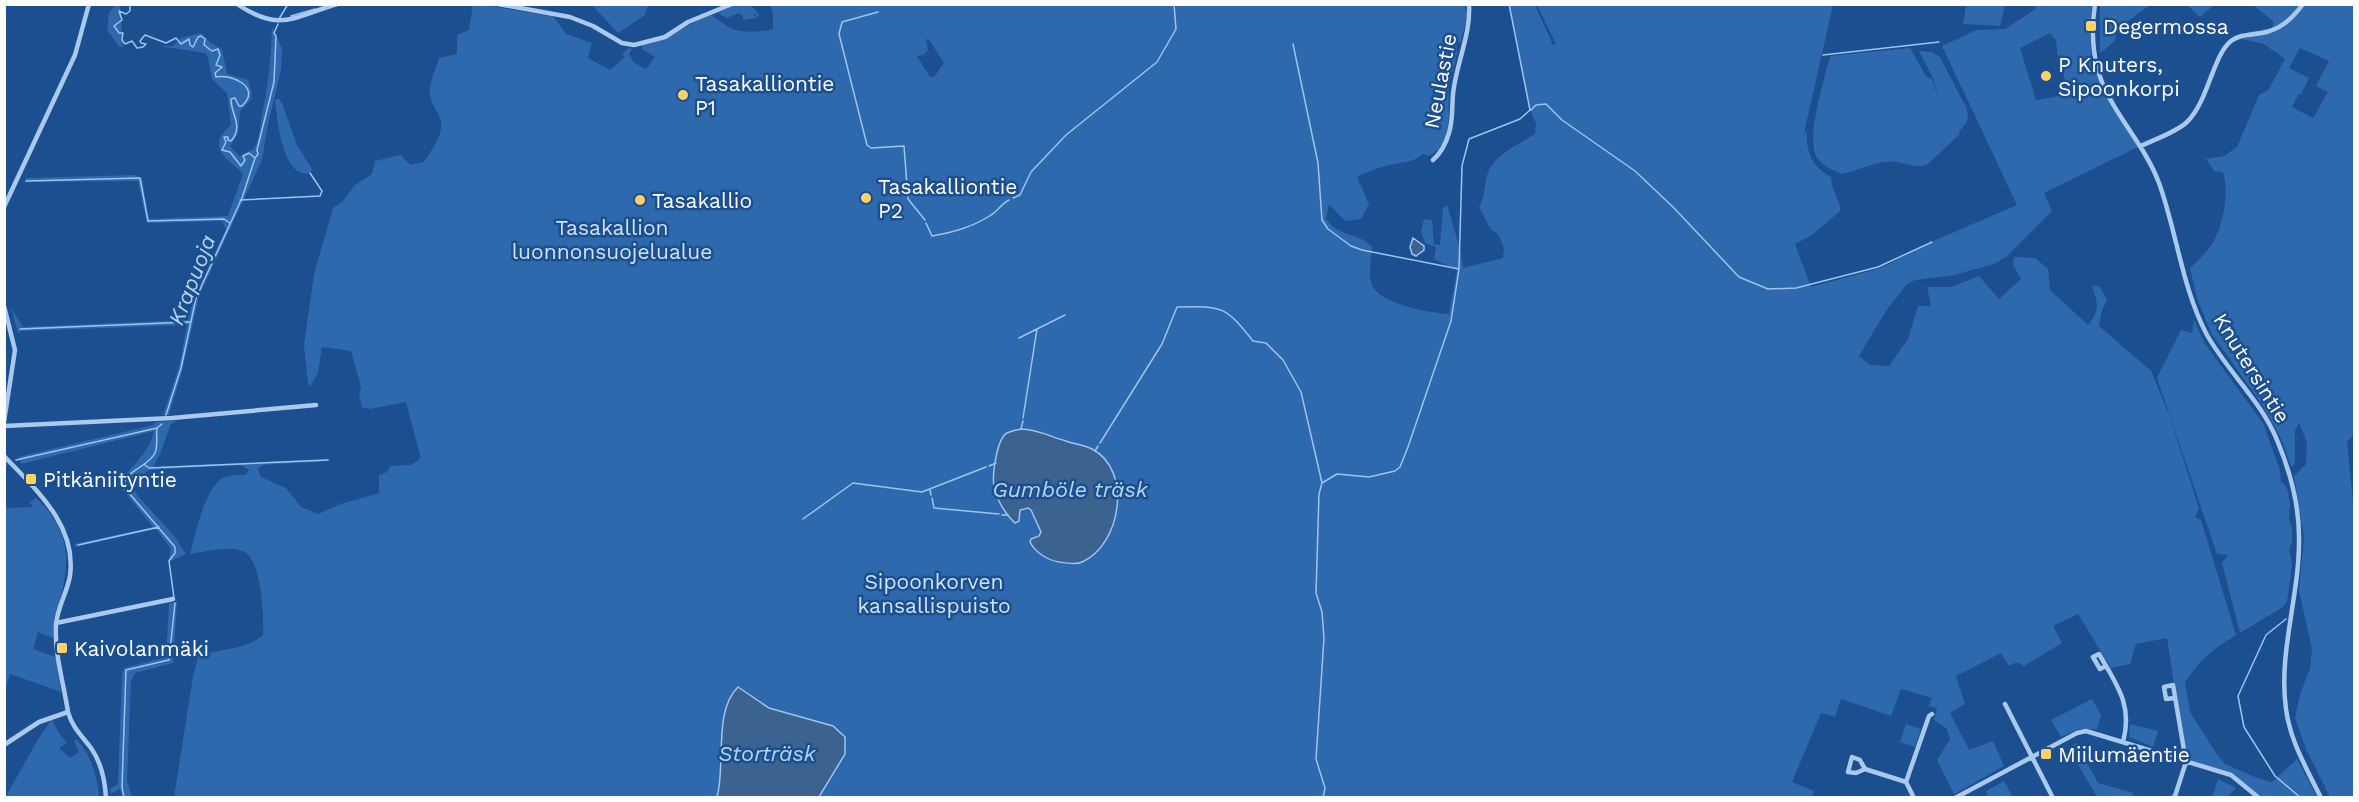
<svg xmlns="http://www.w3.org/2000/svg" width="2359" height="802" viewBox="0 0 2359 802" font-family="'Work Sans',sans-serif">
  <rect width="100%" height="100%" fill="#1b4f8f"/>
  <path fill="#2e69ad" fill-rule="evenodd" d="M750,4l9,10 -1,4 -3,-4 -2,1 4,3 -14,2v-4l-5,-3 -11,5 -8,-4 1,-2 15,-7z
    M115,5h5l3,43 -5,-3 -11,-15 2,-17z
    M473,5h12l69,12 12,17 26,9 -4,15 22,12 15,-13 -3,-3 7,-6 3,1 -3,5 4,8 13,7 9,-12 -13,-8v-4c27,-5 44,-21 70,-30 6,5 14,11 21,14 9,4 31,3 40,0v-16l-3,-8h695l2,11 -6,26h-5c4,15 -5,29 -7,45 -2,24 6,55 -20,69l-7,-2c-9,9 -15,7 -27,10 -13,2 -26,7 -38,13l12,27 -8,15 -16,2 -16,-17 -3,15c14,19 33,13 46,28 -1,12 -4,27 0,38 7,19 59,28 77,29l8,-44 -23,-11 2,-12 -11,-4 -4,-12 3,-12 8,1 2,24 6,1 3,-37 4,-3 14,47 2,16 40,-10 1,-10 -6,-14 -7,-4 -12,-23c7,-12 5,-25 10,-37 7,-16 32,-27 46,-36l1,-11 -6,-13 -21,-105h26l18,40 3,-1 -19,-39h296l-29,128 3,-1c-1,21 5,34 24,45l1,9 9,22 -1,3 -28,24 -17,9 16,43 70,-19 57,-29 79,-34 -75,-159 35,-16 28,-1 31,-20 -2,-4h58c-10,60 15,94 46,142l-94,46 8,18 -46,46 -12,7 -40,11 -39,5 -8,4 -21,27 -27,45 11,9 19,1 19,-27 10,-33h13l-4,-19h24l28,-11 20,23 22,-20 -8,-14 1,-8 21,1 13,11 2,21 38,35c12,-13 10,-23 4,-39h7l8,13 -5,11 -3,16 52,45 19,46 29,91 -4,9 6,3 35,115c-22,13 -37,26 -51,47l5,30 28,44 7,8 32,14 15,4 25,-23 20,38h-58l-28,-22 -42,-12 -4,-7 -18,-118 -31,6 -6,20 -19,4 -33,-54 -25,12 9,17 -38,23 -7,-4 -8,4 -8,-13 -45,23 9,28 -15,9 19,37 24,-9 11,25 -50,28 -17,-34 13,-21 -3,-10 -13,-9 3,-12 -8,-2 3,-8 -31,-9 -10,27 -50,-17 -6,18 -14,-4 -29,69 22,9 -3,6h-1637l19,-120 5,-21c22,-7 48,-6 65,-21 1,-17 -1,-71 -17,-82 -13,-9 -41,-1 -56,1 5,-19 16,-71 35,-77 6,-2 14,-2 20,-2l4,-5 -8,-5 -92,5 -16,13v5l4,7 38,42 11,17 -18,8 3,-13 -15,-20 -81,18 -1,-3 79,-17 -34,-42c11,-20 30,-30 35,-54l-133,33 -3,-7 135,-32 3,-3 21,-1 -6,3 -11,30 -7,13 176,-8v2l-67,4 -4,4 3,8 25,11 15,19 17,7 23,-10 38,-11v-18l8,-3 3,-6 20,-1 9,-5 1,-5 -14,-53 -36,7 -8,-2 -3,-12 2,-8 -10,-36 -29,-4 -4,26 -8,13 -2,-2 -4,-39 10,-71 19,-66 9,-6 13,-17 17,-11 3,-13 26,-6 9,10 14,-3c8,-13 21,-28 16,-44 -3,-7 -9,-15 -10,-22 -2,-12 6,-27 9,-38l18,-4v-19l12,-5zM2050,33l6,7 2,20 11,32 -14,5 -19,3 -16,-52zM928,38l16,25 -10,14h-4l-13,-21 7,-1 4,-5 -2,-9z
    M592,5h56l-3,10 -27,18z
    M1966,5h39l-5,21 -37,-2z
    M2100,5v-1l50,1 -31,23 -5,14 -14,11z
    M2187,5h27l-14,12z
    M2253,5h101v429l-7,8 7,69v286h-24l-24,-48 -11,-31 6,-27 9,-22 2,-20 -13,-58 5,-54 -10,-61 12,-12 1,-22 -8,-19 -4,7v34l-4,3 -10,-29 -20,-35 -50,-70 -14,-35 -7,-30c8,-8 18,-16 23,-26 11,-19 16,-49 10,-70l-9,-1 -8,-12 18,-3 13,-9 22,-52 9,-5 17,-31 -21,-15 -23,-5 7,-7 24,-4 2,-6zM2300,48l29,13 -13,25 12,6 -15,26 -21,-11 6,-12 3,-1 8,-16 -20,-10z
    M272,27l10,21 -1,22 -13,54 -6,36 -63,136 -16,72 -14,47h-6l16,-48 8,-42 -166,6 -3,2 -7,-26 12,20 165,-7 6,-22 32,-69 -4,-8 -75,2 -9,-42 -113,1 1,-4 108,-3 8,3 7,41 79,-3 15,-42c-9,-11 -28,-18 -23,-35 1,-6 8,-9 11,-15l-4,-31 -15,-14 -4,-21 -3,-5 -45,-7h13l8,-8 20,-5 11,11 10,5 5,25 21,6 4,14 -1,6 -11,11 -2,23 -8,12 10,11c4,-6 11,-4 15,-10 4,-7 5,-19 6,-27 7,-34 10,-58 11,-93z
    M1910,48l16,28 6,3 8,24 -7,-25 -14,-27 13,1 8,5 27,52c2,11 0,15 -8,22l1,3 -32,30c-13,5 -18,0 -31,-2 -18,-3 -38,9 -56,12 -8,-4 -17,-7 -23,-15 -14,-18 7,-81 12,-103z
    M275,99h4l3,4 15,42 15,24 -2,4c-28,6 -33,-55 -35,-74z
    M2194,320l11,24 58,79 17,47 1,11 6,7 3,15 -1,17 3,8v14l-3,7 3,15 -5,38 -4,5 -43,26 -18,-70 6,-8 -11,-1 -60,-176 24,-48 11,3z
    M36,498c30,28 35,54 26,94 -4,18 -9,25 -9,46l-15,-6 -5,17 23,8 5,35 -51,-18 -5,16v-182l28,-1 -4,-5z
    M177,602l-4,61 -38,10 -4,8 -4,100 5,16h-9l-3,-8 -9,5 -1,-5 8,-5 4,-111 2,-5 42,-11 3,-54z
    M2092,699l9,16 -4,14h-18l-18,8 -10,-17z
    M52,719l6,13 9,11 -8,5 11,10 9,-6 -5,-11 2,-2c16,17 21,36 23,58l-94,1 32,-57z
    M1906,724l15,5 -6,18 -15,-5z
    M2130,724l28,7 -5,16 -24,-10z
    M2076,743l22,40 35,10v4h-36l-29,-49z
    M2218,779l18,9 -9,9h-15z
    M2004,781l9,16h-24l-3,-6z"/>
  <path fill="#3c6290" stroke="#9cc4f0" stroke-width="1.5" d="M1413,238l11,8v4l-8,6 -4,-2 -2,-7z
    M1021,429c16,0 30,8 45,12 8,3 18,4 26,8 41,21 29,96 -10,113 -6,3 -17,1 -23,0 -12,-2 -24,-10 -29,-20l1,-3 8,-3 2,-4 -10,-22 -3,-2 -8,2 -1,11 -4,2c-9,-8 -19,-24 -21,-37 -2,-11 3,-48 13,-53 4,-2 10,-3 14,-4z
    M738,687l31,21 64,18 12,11v17l-26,43h-102c9,-31 -4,-86 21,-110z"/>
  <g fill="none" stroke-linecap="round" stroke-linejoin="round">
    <path stroke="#9cc4f0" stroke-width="1.5" d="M130,4v7l-4,3 -7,-3 3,9 -8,6 5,7h4l-1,7 3,4 7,-3 5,7 6,-1 3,-3 -5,-1 -1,-2 5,-6 21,8 10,-5 5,6 8,-5 1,6 3,2 5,-10 3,-1 4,3 -1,6 8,6 6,-2 2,6 -4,10 6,2 -7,6 1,4c16,-3 46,10 26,29h-3l-4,-8 -4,1c0,16 13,27 0,42l-3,-1v-3h-4l2,5 -4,8 8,2 11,14 4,-6 -2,-4 6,-3 6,5
      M878,12l-36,10 -3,12 28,111 4,3 33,-2 4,53 17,21
      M291,16l24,-7
      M279,19l9,-15
      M1293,44l25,119 4,57 6,9 23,17 11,4 97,19
      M1823,55l116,-13
      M1531,110l5,-5 10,-1 16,16 73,51 39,37 65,69 29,12 28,-1 82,-21 54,-25
      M26,181l114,-3 8,43 76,-2 6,4
      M1013,198l7,-3 11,-23 35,-37 91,-73 19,-33 -2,-25
      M240,200l80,-4 2,-5 -12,-18
      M926,223l6,13c22,-4 41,-9 59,-21 7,-4 10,-11 18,-15
      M20,329l170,-7
      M1019,338l46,-23
      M166,415l15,-47 15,-70 46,-100 13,-40 3,-4 -1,-4 17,-68 2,-46 -2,-3 4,-9
      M1023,418l14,-89
      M162,424l-5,4c-1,7 1,19 -2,25 -7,14 -29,17 -32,33l52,61v6l-6,8 5,37
      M1021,429l2,-8
      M1100,443l62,-99 15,-37c44,-1 48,-2 76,34l13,2 17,17 18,32 21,91
      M1095,451l3,-5
      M16,460l141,-32
      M4,464h2
      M145,465l4,3 179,-8
      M989,466l7,-3
      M930,490l1,5
      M932,498l2,10 65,6
      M1002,515h6
      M803,519l50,-36 69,9 64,-25
      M78,545l81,-18
      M2286,619l-20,16 -28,61 6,31 31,49 26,22
      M124,798l-2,-11 4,-117 43,-10 6,-57
      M1323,798l2,-10 -9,-29 8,-121 -2,-26 -6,-19 3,-99 3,-11 15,-9 32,3 26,-6 5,-4 8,-20 43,-126 8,-52 3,-103 7,-27 51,-20 10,-9 -21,-106"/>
    <path stroke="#a9c9ee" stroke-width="4.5" d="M237,4c43,29 56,13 100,0
      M498,4l72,13 23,9 29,17 12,2 31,-8 23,-15 44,-18
      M2095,4c-5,33 -2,64 14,93 16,30 38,54 50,86 18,50 23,105 48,152 21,37 54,66 70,105 13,31 22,64 22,97 1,58 -21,115 -13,172 4,32 21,60 35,89
      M2141,146c14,-7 34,-13 46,-24 21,-20 26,-67 44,-81 9,-7 20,-6 31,-8 18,-3 30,-14 41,-29
      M1433,160c8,-7 13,-17 16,-27 5,-16 2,-31 5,-46 4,-27 17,-55 15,-83
      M4,207l71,-152 14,-51
      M4,306l11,44 -11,72
      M4,426l168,-8 144,-13
      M4,456c32,34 73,69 66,120 -3,17 -13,32 -14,49 -2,27 8,60 12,87 4,15 14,24 23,36 10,14 14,32 15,50
      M56,623l117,-24
      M2106,666l-6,3 -7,-12 6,-3c18,31 34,51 24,88
      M2005,704l48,94
      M4,745l35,-23 29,-10
      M1865,769l-9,4 -8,-1 4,-15 8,3 5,9 41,13
      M1906,782l23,-66 3,-2
      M1906,782l8,16
      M1955,798l122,-65 9,-2 145,44 28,23
      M2172,798l3,-2 11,-34 -13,-77 -9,2 2,12 9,-1"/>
  </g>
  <g fill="#ffd166" stroke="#1b4f8f" stroke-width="2">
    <rect x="2085" y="20" width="12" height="12" rx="3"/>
    <circle cx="2046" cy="76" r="6"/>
    <circle cx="683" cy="95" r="6"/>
    <circle cx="866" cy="198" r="6"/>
    <circle cx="640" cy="200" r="6"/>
    <rect x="25" y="473" width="12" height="12" rx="3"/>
    <rect x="56" y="642" width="12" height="12" rx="3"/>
    <rect x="2040" y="748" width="12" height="12" rx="3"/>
  </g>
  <g text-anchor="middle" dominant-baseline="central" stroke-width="5" stroke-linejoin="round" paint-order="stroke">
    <g font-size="21" fill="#fff" stroke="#1b4f8f" text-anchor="start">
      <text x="2103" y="26">Degermossa</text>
      <text x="2058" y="64">P Knuters,<tspan x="2058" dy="24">Sipoonkorpi</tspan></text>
      <text x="695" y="83">Tasakalliontie<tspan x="695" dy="24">P1</tspan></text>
      <text x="878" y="186">Tasakalliontie<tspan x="878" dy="24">P2</tspan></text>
      <text x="652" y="200">Tasakallio</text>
      <text x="43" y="479">Pitkäniityntie</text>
      <text x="74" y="648">Kaivolanmäki</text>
      <text x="2058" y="754">Miilumäentie</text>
    </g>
    <g font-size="21" fill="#fff" stroke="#1b4f8f">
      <text transform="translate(1440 81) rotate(-79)">Neulastie</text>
      <text transform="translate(2252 368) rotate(58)">Knutersintie</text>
    </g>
    <g font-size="21" fill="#cfe3fa" stroke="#1b4f8f">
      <text x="612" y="227">Tasakallion<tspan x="612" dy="24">luonnonsuojelualue</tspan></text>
      <text x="934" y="581">Sipoonkorven<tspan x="934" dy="24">kansallispuisto</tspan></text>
    </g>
    <g font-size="22" font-style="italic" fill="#b5d3f5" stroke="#1b4f8f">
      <text transform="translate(192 280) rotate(-69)">Krapuoja</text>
      <text x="1070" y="489">Gumböle träsk</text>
      <text x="767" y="753">Storträsk</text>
    </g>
  </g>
  <rect width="2359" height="802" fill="none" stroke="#ffffff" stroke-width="12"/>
</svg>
